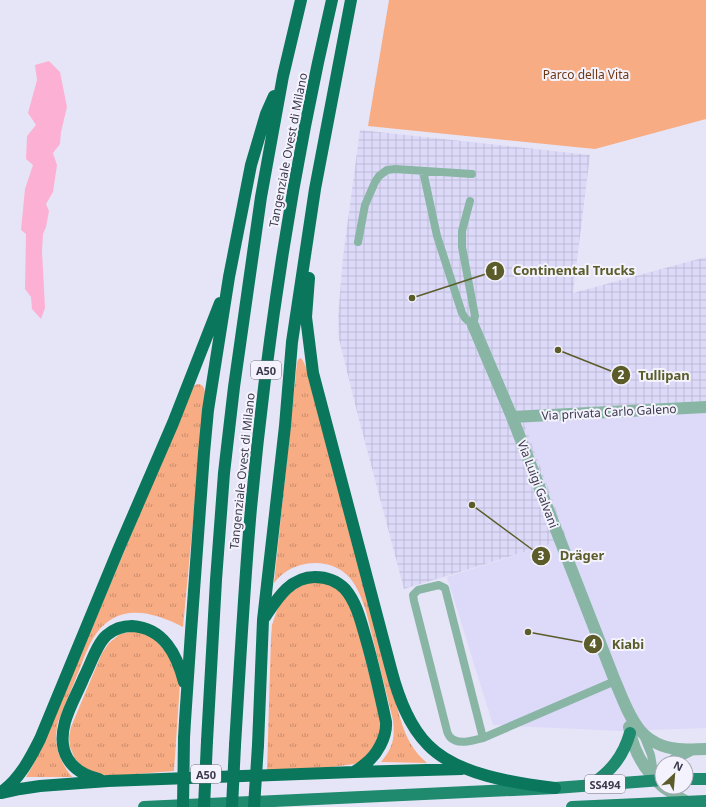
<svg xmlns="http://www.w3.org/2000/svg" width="706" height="807" viewBox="0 0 706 807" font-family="'Noto Sans',sans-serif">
  <defs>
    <pattern id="industrial-grid" width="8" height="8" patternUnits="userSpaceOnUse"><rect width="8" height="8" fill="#dcd9f9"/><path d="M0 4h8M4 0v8" fill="none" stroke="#bebbd7"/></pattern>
    <pattern id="grass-tufts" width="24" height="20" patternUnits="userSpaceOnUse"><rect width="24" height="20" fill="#f7ac83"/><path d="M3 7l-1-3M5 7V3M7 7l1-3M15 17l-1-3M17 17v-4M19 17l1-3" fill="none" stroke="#c98d6d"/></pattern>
  </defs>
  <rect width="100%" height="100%" fill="#e6e5f7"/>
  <path fill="#dcd9f9" d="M706,401v327l-85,3 -128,-6 -46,-148 119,-38 -46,-127z"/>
  <path fill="url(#industrial-grid)" d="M360,130l230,25 -17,138 133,-36v144l-186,11 47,127 -163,50 -47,-177 -18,-73 -1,-21 5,-61z"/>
  <path fill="url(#grass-tufts)" d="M300,358l2,1 4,8 94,351c6,19 12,32 27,45l-46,-1c12,-15 14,-23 12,-42l-27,-109c-4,-12 -8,-23 -16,-33 -16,-18 -43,-19 -63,-7 -5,3 -9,7 -13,12l23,-220 1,-3z
    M198,384c6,1 7,5 7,11l-22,232c-32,-16 -66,-25 -89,10 -6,9 -10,21 -14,31 -7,18 -15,36 -22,54 -5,22 0,37 14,55h-46l6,-10 15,-31 145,-347 3,-4z
    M317,581l18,5 17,20 28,111 1,10 -2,12 -17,22 -8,3 -22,3 -65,4 4,-133 1,-13 7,-21 18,-19z
    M135,631l17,6 20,21 8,25 -6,88 -63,5 -11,-1 -17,-8 -8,-8 -5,-12 -1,-10 2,-10 31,-74 7,-10 11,-9z"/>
  <path fill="#f7ac83" d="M389,0h317v119l-111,30 -227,-23z"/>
  <path fill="#fcb1d4" d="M49,61l11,11 7,35 -6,25 -1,12 -7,9 4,12 -4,27 -7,12 3,7 -3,16 -3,7 -1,17 3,57 -4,11 -9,-10 -1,-12 -6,-8 1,-55 -5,-4 4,-41 8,-24 -7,-6 1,-23 9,-11 -8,-12 9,-33 -2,-15z"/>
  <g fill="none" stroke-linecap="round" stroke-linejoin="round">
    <path stroke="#88b5a4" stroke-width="8" d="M423,171l14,65 25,77 3,5 8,7 2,-9 -13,-69v-16l8,-30
      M358,242l7,-37 10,-23 4,-6 8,-6 8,-1 77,5
      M643,735l8,20 4,23
      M483,738l-38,-150 -6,-3 -21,5 -5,5 1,6 33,130c0,1 2,5 3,6 8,9 23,3 33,1l132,-57"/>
    <path stroke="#88b5a4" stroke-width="12" d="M473,325l39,92 103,264c14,32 22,64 63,68 9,1 19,0 28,0
      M512,417l194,-10
      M629,727c4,23 16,44 33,59
      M670,763l11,-8 10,-5
      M663,787l17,11 7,4"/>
    <path stroke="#1f8a6d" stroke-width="12" d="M686,779h20
      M591,785c20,-14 32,-28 39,-52
      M144,807l411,-19 107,-8
      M572,807l134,-6"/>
    <path stroke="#0a765b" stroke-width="12" d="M309,278l-3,39 7,56 78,296c7,27 17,56 37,76 29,30 87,38 127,43
      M265,617c12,-18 25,-40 50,-40 11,0 22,4 30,12 12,14 16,33 21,50 8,28 14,55 20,83 1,15 -9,33 -21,42 -3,3 -7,5 -11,8
      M184,738l1,-17 6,-89 13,-179 4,-43 21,-133 22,-112 15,-51 8,-18
      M207,741l9,-161 8,-107 10,-86 27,-190 22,-121 18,-76
      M235,745c5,-79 9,-158 16,-237 16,-171 42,-341 81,-508
      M258,745l5,-125 22,-194 7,-84 23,-153 36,-189
      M99,779c-30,-7 -42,-28 -34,-57 4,-15 13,-30 19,-45 6,-11 13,-34 23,-42 7,-6 17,-9 25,-9 32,2 45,29 52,56
      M0,793c19,-13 30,-34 40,-54l79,-191 54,-125 47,-120
      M2,793l18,-4 20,-3 68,-5 246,-9 108,-3"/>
    <path stroke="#0a765b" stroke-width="12" d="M183,807l1,-69
      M204,807l3,-66
      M232,807l3,-62
      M254,807l4,-62"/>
  </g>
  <g text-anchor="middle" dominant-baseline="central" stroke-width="4" stroke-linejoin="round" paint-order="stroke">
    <g fill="#f4f3fd" stroke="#727180" stroke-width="1">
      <rect x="251" y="361" width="30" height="18" rx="3"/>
      <rect x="191" y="765" width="30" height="18" rx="3"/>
      <rect x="585" y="775" width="40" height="18" rx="3"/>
    </g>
    <g font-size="11" font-weight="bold" fill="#3b394b">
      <text x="266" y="370">A50</text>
      <text x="206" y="774">A50</text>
      <text x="605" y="784">SS494</text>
    </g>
    <g font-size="12" fill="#6d3612" stroke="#f4f3fd">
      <text x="586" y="74">Parco della Vita</text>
    </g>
    <g font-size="12" fill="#3b394b" stroke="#f4f3fd">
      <text transform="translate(288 150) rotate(-79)">Tangenziale Ovest di Milano</text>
      <text transform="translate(609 412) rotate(-3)">Via privata Carlo Galeno</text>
      <text transform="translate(242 471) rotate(-84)">Tangenziale Ovest di Milano</text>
      <text transform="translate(538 484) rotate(69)">Via Luigi Galvani</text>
    </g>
  </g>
  <path fill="none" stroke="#5b5c29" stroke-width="1.5" d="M412 298L495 271M558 350L621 375M472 505L541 556M528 632L593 644"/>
  <g fill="#5b5c29" stroke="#f4f3fd" stroke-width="1.5">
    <circle cx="412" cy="298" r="4"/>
    <circle cx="558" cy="350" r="4"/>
    <circle cx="472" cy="505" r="4"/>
    <circle cx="528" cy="632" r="4"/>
    <circle cx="495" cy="271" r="10"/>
    <circle cx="621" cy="375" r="10"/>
    <circle cx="541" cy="556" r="10"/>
    <circle cx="593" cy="644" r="10"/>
  </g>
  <g font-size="12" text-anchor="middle" font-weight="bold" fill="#fff">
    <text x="495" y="275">1</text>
    <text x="621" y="379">2</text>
    <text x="541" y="560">3</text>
    <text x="593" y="648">4</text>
  </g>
  <g font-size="13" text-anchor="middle" font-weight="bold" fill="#5b5c29" stroke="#f4f3fd" stroke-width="4" stroke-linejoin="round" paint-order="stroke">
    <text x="574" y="275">Continental Trucks</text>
    <text x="664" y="380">Tullipan</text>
    <text x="582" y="560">Dräger</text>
    <text x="628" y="649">Kiabi</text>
  </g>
  <g transform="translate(674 775) rotate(26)"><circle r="19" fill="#f4f3fd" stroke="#aaa9b6"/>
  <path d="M0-3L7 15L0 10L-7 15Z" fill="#5b5c29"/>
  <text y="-6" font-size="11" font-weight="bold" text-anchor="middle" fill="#3b394b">N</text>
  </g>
</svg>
